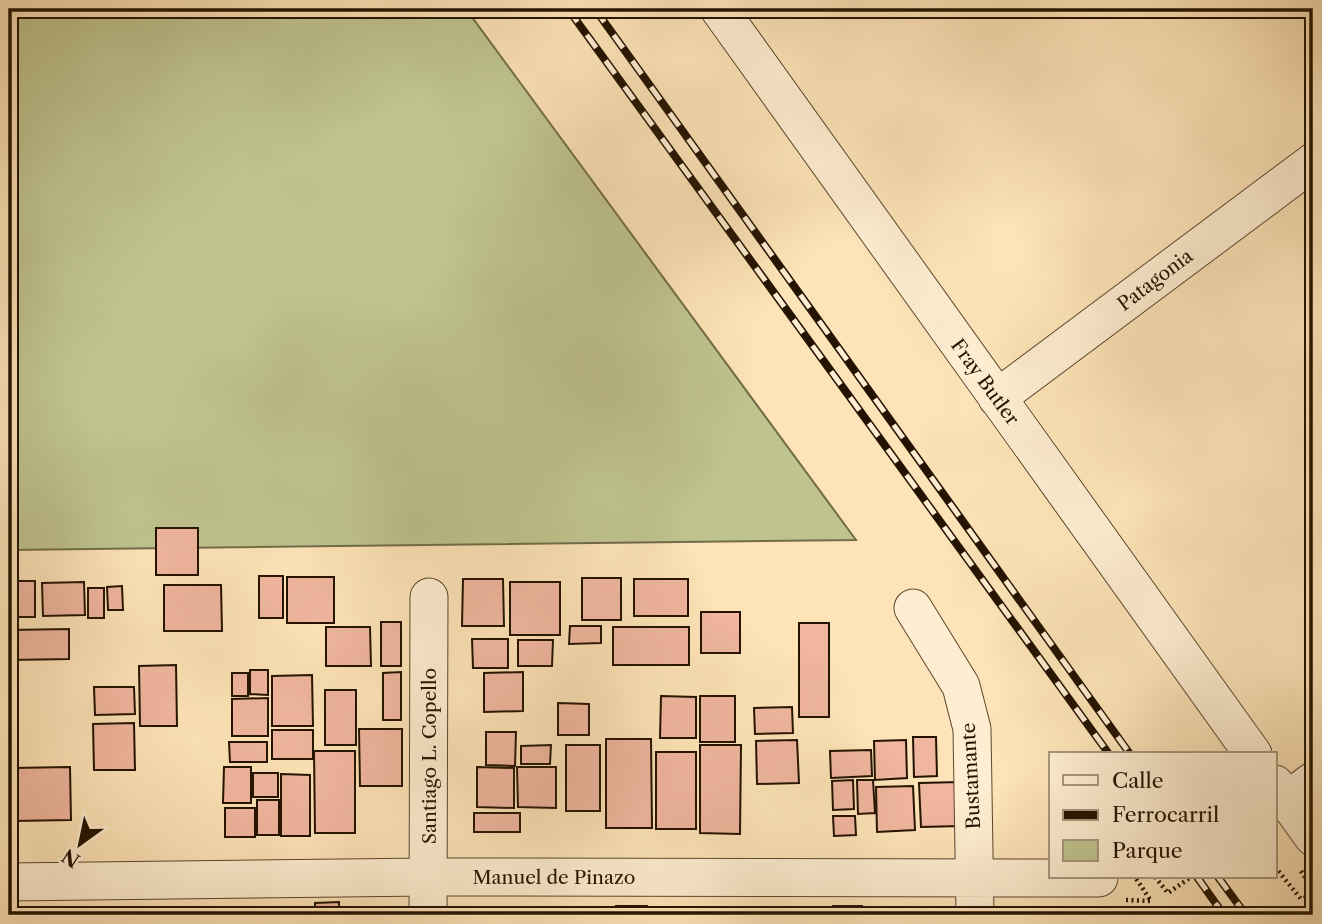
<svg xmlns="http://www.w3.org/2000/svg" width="1322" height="924" viewBox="0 0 1322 924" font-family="'Libre Caslon Text',serif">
  <rect width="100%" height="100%" fill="#fde3b7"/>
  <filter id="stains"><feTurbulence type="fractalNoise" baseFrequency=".00286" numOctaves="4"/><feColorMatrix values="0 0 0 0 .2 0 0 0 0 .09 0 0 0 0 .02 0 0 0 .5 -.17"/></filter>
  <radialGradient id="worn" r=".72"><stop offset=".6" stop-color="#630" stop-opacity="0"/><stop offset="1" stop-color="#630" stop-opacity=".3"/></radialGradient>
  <path fill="#bfc48f" stroke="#726c48" stroke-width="2" d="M9,9h457l390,531 -847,10z"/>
  <path fill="#f0b69f" stroke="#241300" stroke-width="2" d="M156,528h42v47h-42z
    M259,576h24v42h-24z
    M287,577h47v46h-47z
    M582,578h39v42h-39z
    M463,579h40l1,47h-42z
    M634,579h54v37h-54z
    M9,581h26v36h-26z
    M84,582l1,33 -42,1 -1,-33z
    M510,582h50v53h-50z
    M164,585h57l1,46h-58z
    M122,586l1,24h-15l-1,-23z
    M88,588h16v30h-16z
    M701,612h39v41h-39z
    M381,622h20v44h-20z
    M799,623h30v94h-30z
    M570,626h31v17l-32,1z
    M326,627h44l1,39h-45z
    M613,627h76v38h-76z
    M69,629v30l-59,1v-30z
    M472,639h36v29h-35z
    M518,640h35l-1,26h-34z
    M176,665l1,61h-37l-1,-60z
    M250,670h18v25l-18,-1z
    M401,672v48h-18v-47z
    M523,672v39l-39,1v-39z
    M232,673h16v23h-16z
    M9,675h3l1,62h-4z
    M312,675l1,51h-41v-50z
    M94,687h40l1,27 -40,1z
    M325,690h31v55h-31z
    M661,696l35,1v41h-36z
    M700,696h35v46h-35z
    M268,698v38h-36v-37z
    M558,703l31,1v31h-31z
    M792,707l1,26 -38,1 -1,-26z
    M134,723l1,47h-41l-1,-46z
    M359,729h43v57h-42z
    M272,730h41v29h-41z
    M486,732h30l-1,34 -29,-1z
    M913,737h23l1,39 -23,1z
    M606,739h45l1,89h-46z
    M797,740l2,43 -42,1 -1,-43z
    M906,740l1,38 -32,2 -1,-39z
    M229,742h38v20h-37z
    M551,745l-1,19h-29v-18z
    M566,745h34v66h-34z
    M700,745h41l-1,89 -40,-1z
    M871,750l1,26 -41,2 -1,-27z
    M314,751h41v82h-40z
    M656,752h40v77h-40z
    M70,767l1,53 -58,1 -1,-53z
    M224,767h27v36h-28z
    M477,767l37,1v40l-37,-1z
    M517,767h39v41l-38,-1z
    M253,773h25v24h-25z
    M281,774l29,1v61h-29z
    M853,780l1,29 -21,1 -1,-29z
    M857,780h16l2,33 -17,1z
    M960,782l1,44 -40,1 -2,-44z
    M913,786l2,44 -38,2 -1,-45z
    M257,800h22v35h-22z
    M225,808h30v29h-30z
    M474,813h46v19h-46z
    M833,816h22l1,19 -22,1z
    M339,902v13h-24v-12z
    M616,906h31v9h-31z
    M833,906h29v9h-29z
    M774,908l20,1v6h-20z
    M688,911h24v4h-24z
    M1045,913h37v2h-37z"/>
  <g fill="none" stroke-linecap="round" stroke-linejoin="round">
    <defs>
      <path id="minor" d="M719,9l534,745
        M997,398l316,-236
        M913,608l48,78 11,43 3,186
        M1275,784l38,53
        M1286,801l27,-20
        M9,882l419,-5 671,1
        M428,915l1,-318"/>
    </defs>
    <use href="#minor" stroke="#5a472e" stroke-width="39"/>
    <path stroke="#241300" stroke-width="4.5" stroke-dasharray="2 3.5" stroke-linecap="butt" d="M1275,867l26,32 12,-4
      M1301,871l12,19
      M1155,877l13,16 23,-16
      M1126,900l25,1 -16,-24"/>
    <use href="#minor" stroke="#feedd0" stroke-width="37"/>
    <defs>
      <path id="rail" d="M568,9l541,745
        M595,9l535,745
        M1197,877l27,38
        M1218,877l28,38"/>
    </defs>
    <use href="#rail" stroke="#241300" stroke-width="8"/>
    <use href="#rail" stroke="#feedd0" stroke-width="5" stroke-dasharray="16" stroke-linecap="butt"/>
  </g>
  <g text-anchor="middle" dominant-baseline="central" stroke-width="5" stroke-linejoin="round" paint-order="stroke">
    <g font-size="19" fill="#241300" stroke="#feedd0">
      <text transform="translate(1155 280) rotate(-37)">Patagonia</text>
      <text transform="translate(985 382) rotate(54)">Fray Butler</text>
      <text transform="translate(429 756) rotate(-90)">Santiago L. Copello</text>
      <text transform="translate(971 776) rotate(-93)">Bustamante</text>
      <text x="554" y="877">Manuel de Pinazo</text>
    </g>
  </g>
  <rect width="1322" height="924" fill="none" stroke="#fde3b7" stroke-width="35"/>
  <rect x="10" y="10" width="1301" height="903" fill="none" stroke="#241300" stroke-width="3.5"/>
  <rect x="18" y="18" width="1287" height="889" fill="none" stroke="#241300" stroke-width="2"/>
  <rect x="1049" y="752" width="228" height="126" fill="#feedd0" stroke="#a7967d" stroke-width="2"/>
  <rect x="1063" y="775" width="35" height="10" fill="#feedd0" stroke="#a7967d" stroke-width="2"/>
  <text x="1112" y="788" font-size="21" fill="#241300">Calle</text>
  <rect x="1063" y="810" width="35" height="10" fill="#241300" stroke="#a7967d" stroke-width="2"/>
  <text x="1112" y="822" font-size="21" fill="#241300">Ferrocarril</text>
  <rect x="1063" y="840" width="35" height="21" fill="#bfc48f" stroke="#a7967d" stroke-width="2"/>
  <text x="1112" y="858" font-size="21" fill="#241300">Parque</text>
  <g transform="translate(80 844) rotate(213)" stroke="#feedd0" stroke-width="5" paint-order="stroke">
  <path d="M0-5L12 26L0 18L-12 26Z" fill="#241300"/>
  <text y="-10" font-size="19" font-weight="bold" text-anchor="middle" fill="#241300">N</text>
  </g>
  <rect width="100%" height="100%" filter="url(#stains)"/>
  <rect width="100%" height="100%" fill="url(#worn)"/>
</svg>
